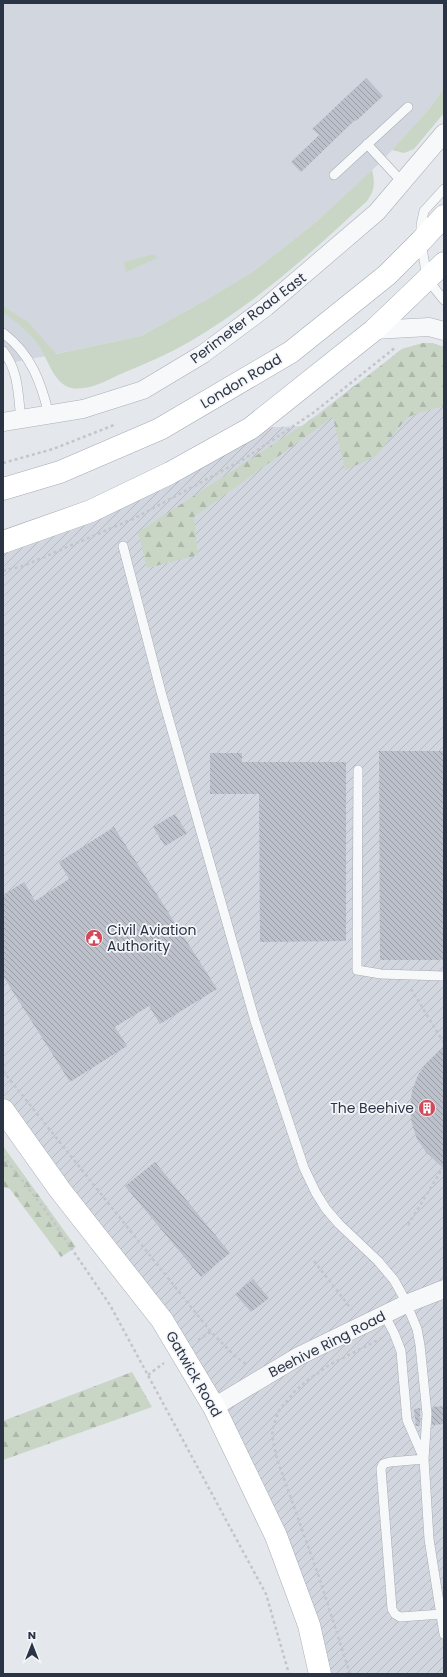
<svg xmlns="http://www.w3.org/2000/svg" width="447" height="1677" viewBox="0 0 447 1677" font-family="Poppins,sans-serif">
  <defs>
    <pattern id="industrial-furrows" width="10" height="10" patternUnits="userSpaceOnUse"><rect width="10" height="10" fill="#d2d6de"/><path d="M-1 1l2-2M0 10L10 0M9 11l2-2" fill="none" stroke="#b4b8c0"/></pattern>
    <pattern id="forest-firs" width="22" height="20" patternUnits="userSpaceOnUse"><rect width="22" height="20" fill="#c9d6c5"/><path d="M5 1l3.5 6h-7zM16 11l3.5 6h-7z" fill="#adb8ab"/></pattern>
    <pattern id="building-back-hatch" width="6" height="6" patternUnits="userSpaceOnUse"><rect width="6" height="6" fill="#bbc0ca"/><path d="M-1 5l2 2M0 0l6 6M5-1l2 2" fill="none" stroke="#989da6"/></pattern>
  </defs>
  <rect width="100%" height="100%" fill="#e4e7ec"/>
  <path fill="#d2d6de" d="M3,3h441v85l-14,20 -47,52 -67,62 -62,49 -48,29 -65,36 -95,20 -43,8z"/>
  <path fill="url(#industrial-furrows)" d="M423,343h9l12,4v1327h-124l-106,-267 -211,-297v-568l248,-114 51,-2 100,-77z"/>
  <path fill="#c9d6c5" d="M444,88v25l-30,36 -10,4 -12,-3 38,-42z
    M372,170c3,12 3,21 -5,31 -55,51 -112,103 -178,141 -21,12 -44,22 -66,31 -16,7 -37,20 -55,14 -16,-7 -21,-31 -31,-44 -9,-12 -21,-22 -34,-30v-7l26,17 27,31 85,-18 65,-36 48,-29 62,-49z
    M155,254l2,4 -31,14 -2,-10z"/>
  <path fill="url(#forest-firs)" d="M423,343h9l12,4v59l-29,8 -8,4 -32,39 -30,13 -12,-53 -139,100 4,38 -51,13 -9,-36 179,-116 85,-67z
    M3,1146l73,101 -15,10 -51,-68 -7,-2z
    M132,1372l20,35 -149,53v-39z"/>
  <path fill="url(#building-back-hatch)" d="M366,78l17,18 -27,25 -1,-1 -54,52 -10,-10 28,-27 -7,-6z
    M379,751h65v209h-64z
    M210,753h32v9h104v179l-86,1 -1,-148h-49z
    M175,814l12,19 -22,13 -12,-19z
    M114,827l103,162 -57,35 -11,-18 -34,21 12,19 -57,36 -67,-106v-81l21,-13 11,19 34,-22 -10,-17z
    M444,1047v122l-18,-17 -9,-13 -5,-15 -2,-15 2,-18 6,-16 9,-13z
    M155,1162l75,91 -29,24 -76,-91z
    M253,1279l16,19 -18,14 -16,-18z
    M444,1406v18l-12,1v-18z
    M420,1408v18h-4l-2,-17z"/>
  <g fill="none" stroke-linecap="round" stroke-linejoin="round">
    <defs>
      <path id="lane" d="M367,144l36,39
        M334,175l74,-68
        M444,189l-20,22 -3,14v16l6,38 17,21
        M3,333c28,21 38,49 46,82
        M3,351c16,20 15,44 18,69
        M123,546l38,146 94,329 49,147 12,25 10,16 13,15 39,37 16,19 10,18 13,31 3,16 7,69 -3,45 5,80 15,95
        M358,770l-1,200 24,4 63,2
        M384,1314l10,19 7,18 6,69 17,39 -34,3 -7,2 -2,5 11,140 3,5 5,3 42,-3"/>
      <path id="street" d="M374,330l55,-3 15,4
        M3,422l80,-13 60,-19 60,-36 63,-47 111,-95 67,-79
        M214,1407l85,-51 107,-52 38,-15"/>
      <path id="secondary" d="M3,1110l57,80 102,130 52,87 62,129 33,89 11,49"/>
      <path id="primary" d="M3,489l57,-17 100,-43 131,-77 96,-77 34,-34 23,-25
        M3,542l88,-31 79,-38 81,-45 123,-98 70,-67"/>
    </defs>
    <use href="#lane" stroke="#a9aeb7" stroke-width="10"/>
    <use href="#street" stroke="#a9aeb7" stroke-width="19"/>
    <use href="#secondary" stroke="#a9aeb7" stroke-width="23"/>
    <use href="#primary" stroke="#a3abb8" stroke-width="23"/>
    <path stroke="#c2c5cb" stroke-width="2.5" stroke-dasharray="3 3" stroke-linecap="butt" d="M3,463l50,-14 61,-24
      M3,571l20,-5 112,-48 109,-59 69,-46 83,-66
      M411,989l33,54
      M3,1071l208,261 24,24 12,9
      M338,1107h72
      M3,1156l43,55 64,94 156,289 23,80
      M408,1225l36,-59
      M314,1261l38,49
      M198,1340l13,-8
      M148,1375l16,-12
      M350,1674l-31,-97 -42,-118 -5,-23 1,-8 5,-16 17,-21 13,-11 21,-15 53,-27"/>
    <use href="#lane" stroke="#f7f8fa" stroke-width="9"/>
    <use href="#street" stroke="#f7f8fa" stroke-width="18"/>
    <use href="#secondary" stroke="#fff" stroke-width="22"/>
    <use href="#primary" stroke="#fff" stroke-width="22"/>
  </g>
  <defs>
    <symbol id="civic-disc" viewBox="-11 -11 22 22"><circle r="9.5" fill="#d1495b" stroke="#f4f6f9"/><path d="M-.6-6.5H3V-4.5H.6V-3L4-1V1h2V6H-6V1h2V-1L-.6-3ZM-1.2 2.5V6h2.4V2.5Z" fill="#fff"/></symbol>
    <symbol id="building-disc" viewBox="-11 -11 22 22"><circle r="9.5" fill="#d1495b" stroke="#f4f6f9"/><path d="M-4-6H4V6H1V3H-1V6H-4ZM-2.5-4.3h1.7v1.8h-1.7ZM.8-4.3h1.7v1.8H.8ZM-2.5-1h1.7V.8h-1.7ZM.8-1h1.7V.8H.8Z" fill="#fff"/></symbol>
  </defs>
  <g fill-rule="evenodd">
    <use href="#civic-disc" x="84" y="928" width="20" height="20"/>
    <use href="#building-disc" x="417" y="1098" width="20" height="20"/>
  </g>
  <g text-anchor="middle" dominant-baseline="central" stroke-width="3.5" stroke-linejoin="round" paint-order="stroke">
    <g font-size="14" fill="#2b3445" stroke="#f4f6f9">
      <text transform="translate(248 318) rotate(-37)">Perimeter Road East</text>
      <text transform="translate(241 381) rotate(-31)">London Road</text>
      <text transform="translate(327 1344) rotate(-27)">Beehive Ring Road</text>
      <text transform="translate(194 1374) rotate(60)">Gatwick Road</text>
    </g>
    <g font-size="14" fill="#2b3445" stroke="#f4f6f9" text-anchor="start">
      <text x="107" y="930">Civil Aviation<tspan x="107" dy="16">Authority</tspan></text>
      <text x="414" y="1108" text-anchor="end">The Beehive</text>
    </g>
  </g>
  <rect width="447" height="1677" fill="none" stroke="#2b3445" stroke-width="8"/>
  <g transform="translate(32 1645)" stroke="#f4f6f9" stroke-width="3" paint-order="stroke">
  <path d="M0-3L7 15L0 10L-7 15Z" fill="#2b3445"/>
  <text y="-6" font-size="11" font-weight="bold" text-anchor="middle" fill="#2b3445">N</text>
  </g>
</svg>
